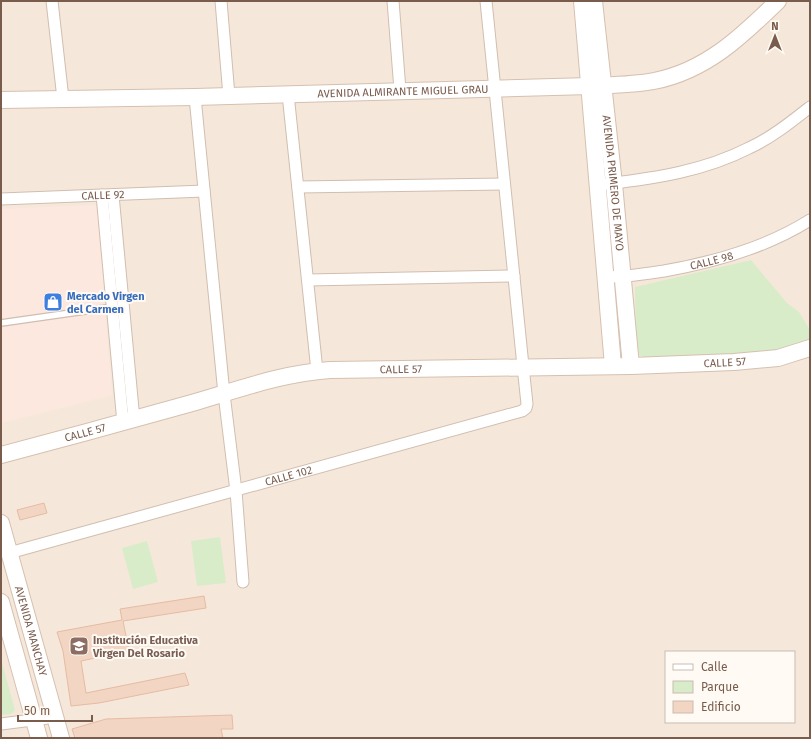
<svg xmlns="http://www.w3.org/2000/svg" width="811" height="739" viewBox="0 0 811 739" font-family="'Fira Sans',sans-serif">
  <rect width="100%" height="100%" fill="#fdf6ec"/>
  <path fill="#f5e8da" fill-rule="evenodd" d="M1,1h809v737h-809zM666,652h128v70h-128z"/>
  <path fill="#fde8e0" d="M97,205l15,190 -111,28v-214z"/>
  <path fill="#d8ecc9" d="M751,260l36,43 12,9 11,18v15l-42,10 -115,5 -17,-6 -1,-67z
    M220,537l6,46 -29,3 -6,-45z
    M147,541l11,41 -25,7 -11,-41z
    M1,659l14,51 -4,4 -10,1z"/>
  <path fill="#f3d5c3" stroke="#e6bba3" d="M44,503l3,10 -27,7 -3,-10z
    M204,596l2,12 -83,13 6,30 -48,10 5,32 99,-20 4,12 -90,18 -28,3 -8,-55 -6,-19 65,-12 -2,-11z
    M232,715l1,14h-12l2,9h-148l-3,-9 34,-10z"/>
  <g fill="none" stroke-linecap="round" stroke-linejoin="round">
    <defs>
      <path id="lane" d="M1,323l112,-16"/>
      <g id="street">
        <path d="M52,1l11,98"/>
        <path d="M221,1l8,95"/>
        <path d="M393,1l7,89"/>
        <path d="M288,94l29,277"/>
        <path d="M195,97l29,297 12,97 7,91"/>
        <path d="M607,184c49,-6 97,-13 142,-36 22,-10 42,-26 61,-41"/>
        <path d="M298,187l206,-3"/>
        <path d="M102,195l21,228"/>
        <path d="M113,195l21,225"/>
        <path id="s1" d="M1,199l203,-8"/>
        <path id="s2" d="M606,277c20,0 38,-3 58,-6 51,-9 102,-23 146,-51"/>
        <path d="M308,280l206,-4"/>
        <path id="s3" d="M9,553l513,-142 4,-3 1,-4 -4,-38 -37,-365"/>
        <path d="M1,724l55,-7"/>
      </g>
      <g id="secondary">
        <path d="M582,1l31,365"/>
        <path id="s4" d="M594,1l20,183 17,182"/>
        <path id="s5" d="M1,100l194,-3 395,-11c21,-1 43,-1 64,-5 52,-10 88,-45 124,-80"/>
        <path id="s6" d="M1,455c64,-17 127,-34 191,-52 45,-13 91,-30 138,-33l301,-4 103,-4 44,-4 32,-10"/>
        <path id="s7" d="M1,523l60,215"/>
        <path d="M1,602l38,136"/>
      </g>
    </defs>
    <use href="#lane" stroke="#d1beb0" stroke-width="8"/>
    <use href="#street" stroke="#d1beb0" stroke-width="13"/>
    <use href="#secondary" stroke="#d6c0b0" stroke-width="18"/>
    <use href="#lane" stroke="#fff" stroke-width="5.5"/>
    <use href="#street" stroke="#fff" stroke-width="11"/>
    <use href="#secondary" stroke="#fff" stroke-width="16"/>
  </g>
  <defs>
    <symbol id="shop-square" viewBox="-11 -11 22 22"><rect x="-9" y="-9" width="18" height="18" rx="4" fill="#3f7fe0" stroke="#fffaf3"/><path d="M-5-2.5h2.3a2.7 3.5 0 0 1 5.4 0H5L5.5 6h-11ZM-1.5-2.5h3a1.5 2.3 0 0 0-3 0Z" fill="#fff"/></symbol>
    <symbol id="school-square" viewBox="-11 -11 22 22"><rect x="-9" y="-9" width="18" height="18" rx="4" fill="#8d6e63" stroke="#fffaf3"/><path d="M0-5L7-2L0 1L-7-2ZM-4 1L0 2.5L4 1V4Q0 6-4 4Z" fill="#fff"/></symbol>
  </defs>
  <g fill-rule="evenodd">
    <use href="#shop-square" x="42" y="291" width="22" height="22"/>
    <use href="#school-square" x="68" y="635" width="22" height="22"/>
  </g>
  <g text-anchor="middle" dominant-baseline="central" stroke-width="4" stroke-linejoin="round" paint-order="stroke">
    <g font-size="11" fill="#7a5c4d" stroke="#fffaf3">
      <text stroke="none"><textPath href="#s5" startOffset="402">AVENIDA ALMIRANTE MIGUEL GRAU</textPath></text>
      <text stroke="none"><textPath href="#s4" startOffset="183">AVENIDA PRIMERO DE MAYO</textPath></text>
      <text stroke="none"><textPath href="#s1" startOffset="102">CALLE 92</textPath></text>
      <text stroke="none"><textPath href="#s2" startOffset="107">CALLE 98</textPath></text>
      <text stroke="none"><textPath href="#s6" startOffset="735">CALLE 57</textPath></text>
      <text stroke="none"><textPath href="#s6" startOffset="411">CALLE 57</textPath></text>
      <text stroke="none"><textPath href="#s6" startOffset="87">CALLE 57</textPath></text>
      <text stroke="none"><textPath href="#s3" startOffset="290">CALLE 102</textPath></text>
      <text stroke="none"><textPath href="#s7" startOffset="112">AVENIDA MANCHAY</textPath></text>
    </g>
    <g font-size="11" font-weight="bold" fill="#366cbe" stroke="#fffaf3" text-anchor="start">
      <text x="67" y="296">Mercado Virgen<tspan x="67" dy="13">del Carmen</tspan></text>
    </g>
    <g font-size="11" font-weight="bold" fill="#785e54" stroke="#fffaf3" text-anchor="start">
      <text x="93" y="640">Institución Educativa<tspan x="93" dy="13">Virgen Del Rosario</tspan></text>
    </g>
  </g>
  <rect width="811" height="739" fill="none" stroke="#7a5c4d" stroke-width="4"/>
  <rect x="665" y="651" width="130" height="72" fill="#fffaf3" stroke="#cabbb1"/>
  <rect x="673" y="664" width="20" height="6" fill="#ffffff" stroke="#cabbb1"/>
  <text x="701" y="671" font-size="12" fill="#7a5c4d">Calle</text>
  <rect x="673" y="681" width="20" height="12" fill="#d8ecc9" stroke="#cabbb1"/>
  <text x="701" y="691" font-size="12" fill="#7a5c4d">Parque</text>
  <rect x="673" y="701" width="20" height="12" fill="#f3d5c3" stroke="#cabbb1"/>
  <text x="701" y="711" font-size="12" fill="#7a5c4d">Edificio</text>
  <g transform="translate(775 36)" stroke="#fffaf3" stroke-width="3" paint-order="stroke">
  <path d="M0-3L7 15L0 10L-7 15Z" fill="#7a5c4d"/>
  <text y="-6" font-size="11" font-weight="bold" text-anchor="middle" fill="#7a5c4d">N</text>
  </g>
  <path d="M18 715v6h74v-6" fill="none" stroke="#7a5c4d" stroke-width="2"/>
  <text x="24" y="715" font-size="12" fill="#7a5c4d" stroke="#fffaf3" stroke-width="3" paint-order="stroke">50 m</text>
</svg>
